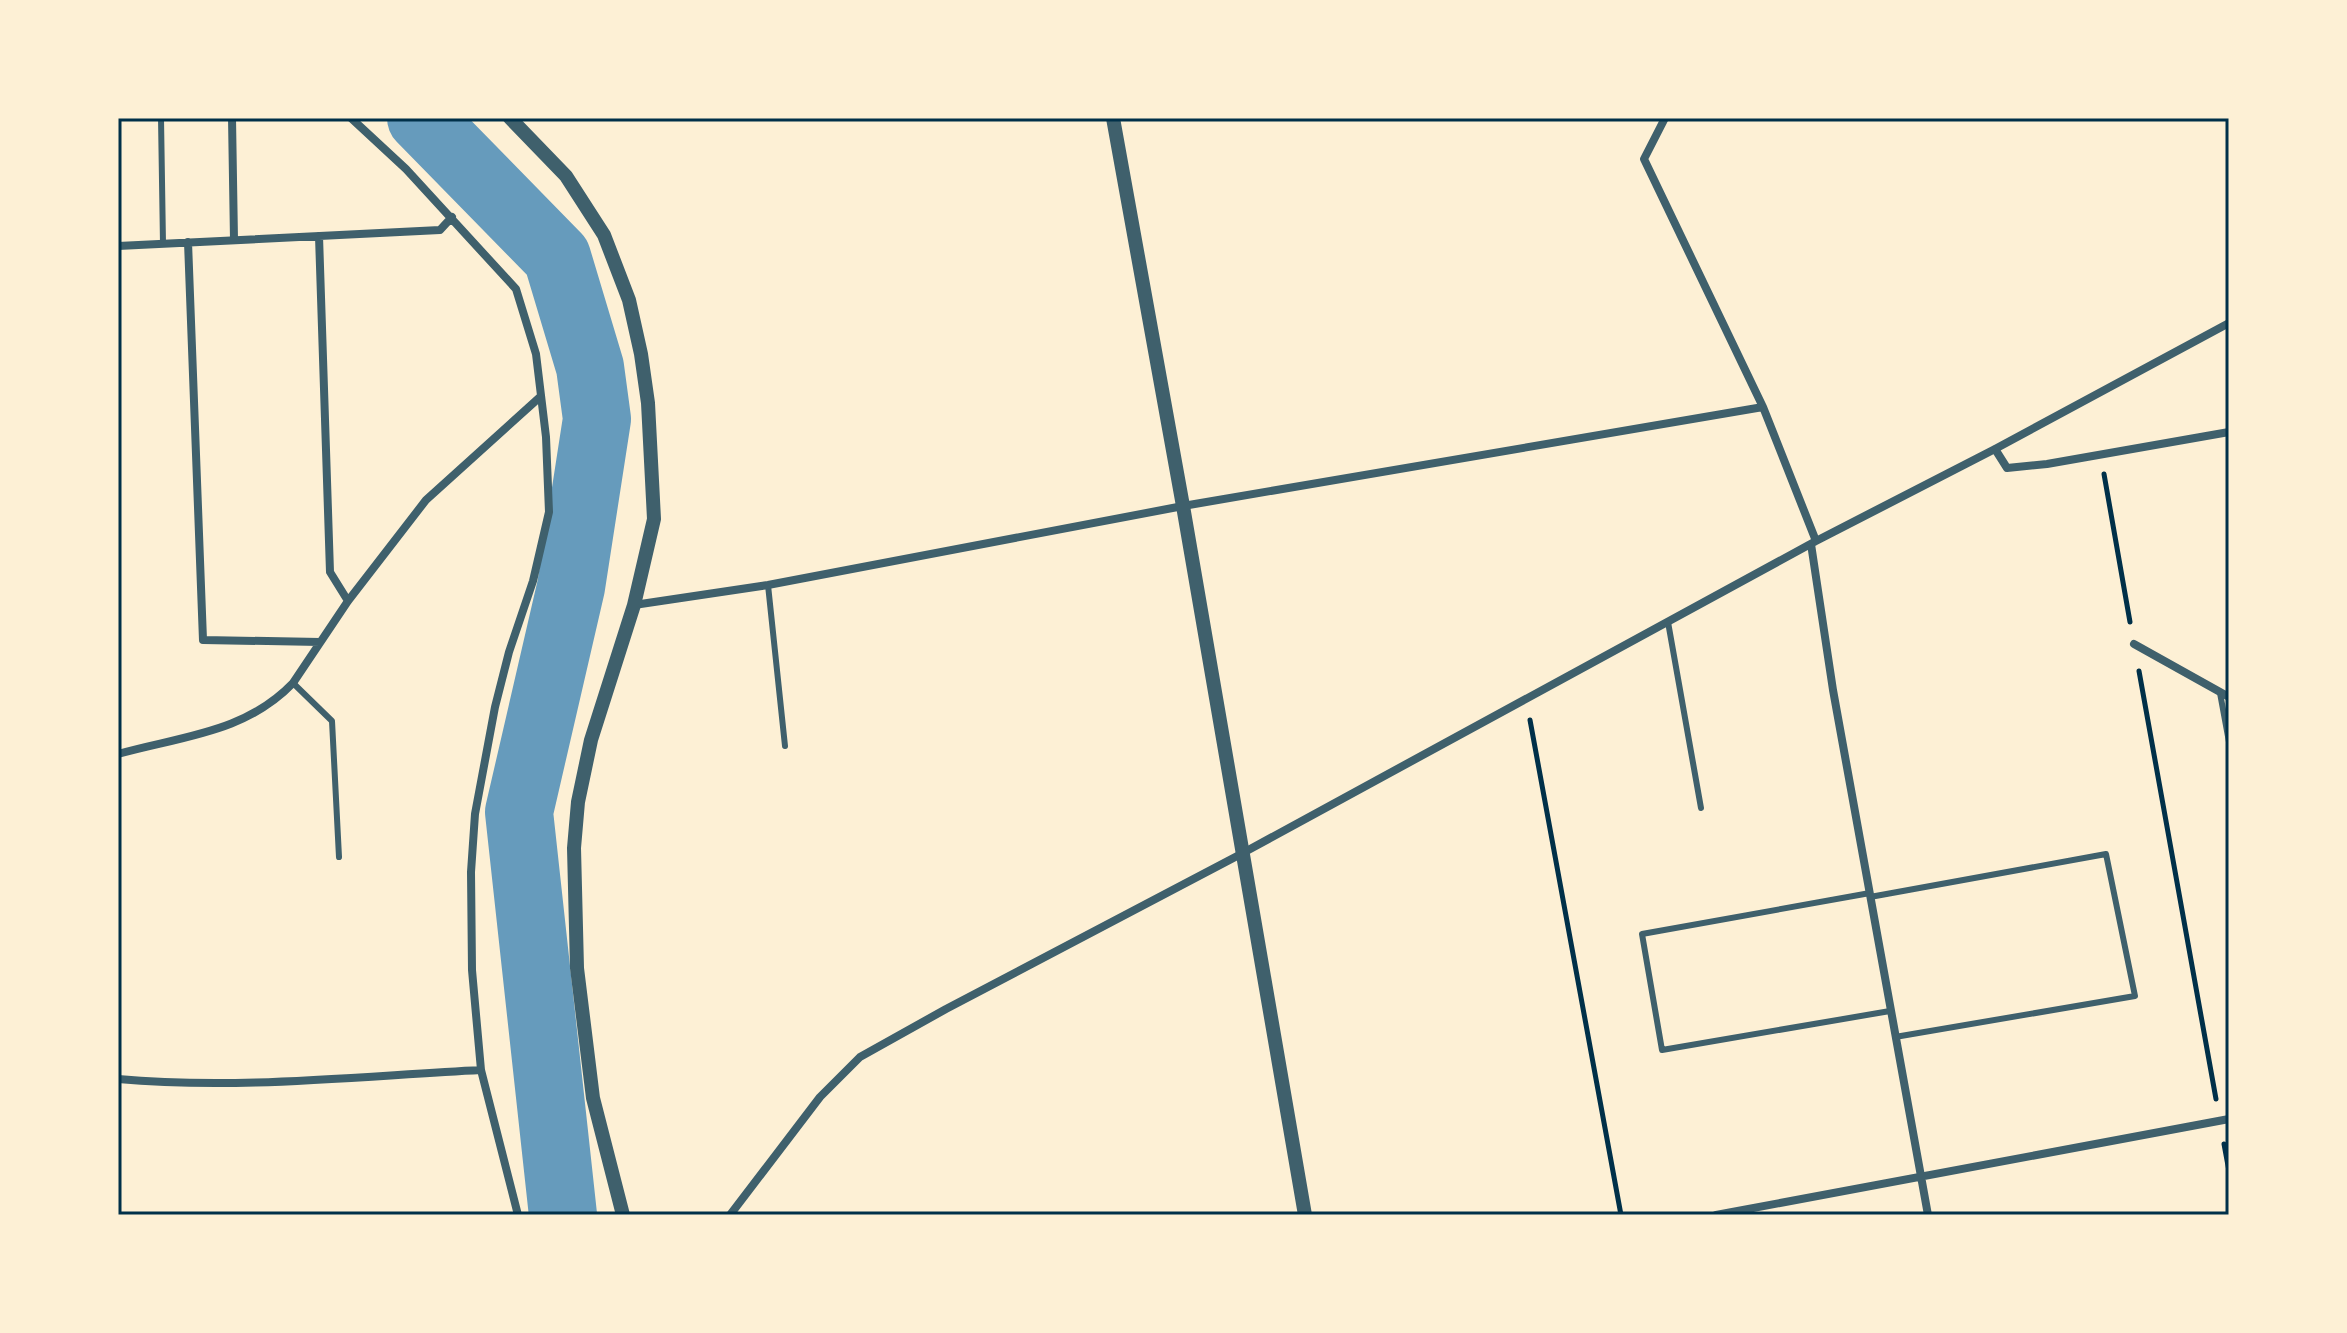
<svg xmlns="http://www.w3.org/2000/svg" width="2347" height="1333" viewBox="0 0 2347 1333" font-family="'Open Sans',sans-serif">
  <rect width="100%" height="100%" fill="#fdf0d5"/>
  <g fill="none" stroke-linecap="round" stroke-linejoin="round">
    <path stroke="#669bbc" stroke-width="68" d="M421,118l136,139 33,110 7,52 -26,168 -52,225 44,403"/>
    <path stroke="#003049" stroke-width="5" d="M2104,474l26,148
      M2139,671l77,428
      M1530,720l91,495
      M2224,1144l5,27"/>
    <path stroke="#3f606c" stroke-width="6" d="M161,118l2,126
      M768,585l17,161
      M1668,622l33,186
      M293,683l39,38 7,136
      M2220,693l9,49
      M1870,893l-228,41 20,116 228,-39
      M1870,897l236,-43 29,142 -240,41"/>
    <path stroke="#3f606c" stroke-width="8" d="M232,118l2,122
      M351,118l55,51 110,120 20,65 10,83 3,75 -16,69 -24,71 -14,55 -20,107 -4,58 1,98 9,100 37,145
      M1665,118l-21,41 119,248 53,134
      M319,236l11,336 18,29
      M188,242l15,398 117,2
      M118,246l322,-16 12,-13
      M1995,449l12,19 40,-4 182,-32
      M1811,544l22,146 95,525
      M634,605l134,-20 415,-79 580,-99
      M2134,644l95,53
      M118,754c64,-18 127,-21 175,-71l55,-82 78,-101 114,-103
      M118,1079c120,11 243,-3 363,-9
      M730,1215l90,-118 40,-40 86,-48 295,-155 575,-313 179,-92 234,-126
      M1716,1215l513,-96"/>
    <path stroke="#3f606c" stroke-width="14" d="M510,118l56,58 38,59 25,65 12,54 7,49 6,116 -20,86 -43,135 -13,62 -4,46 3,120 16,130 30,117
      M1113,118l70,388 122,709"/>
  </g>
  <rect width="2347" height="1333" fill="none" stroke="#fdf0d5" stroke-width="240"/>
  <rect x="120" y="120" width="2107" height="1093" fill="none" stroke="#003049" stroke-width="3"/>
</svg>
